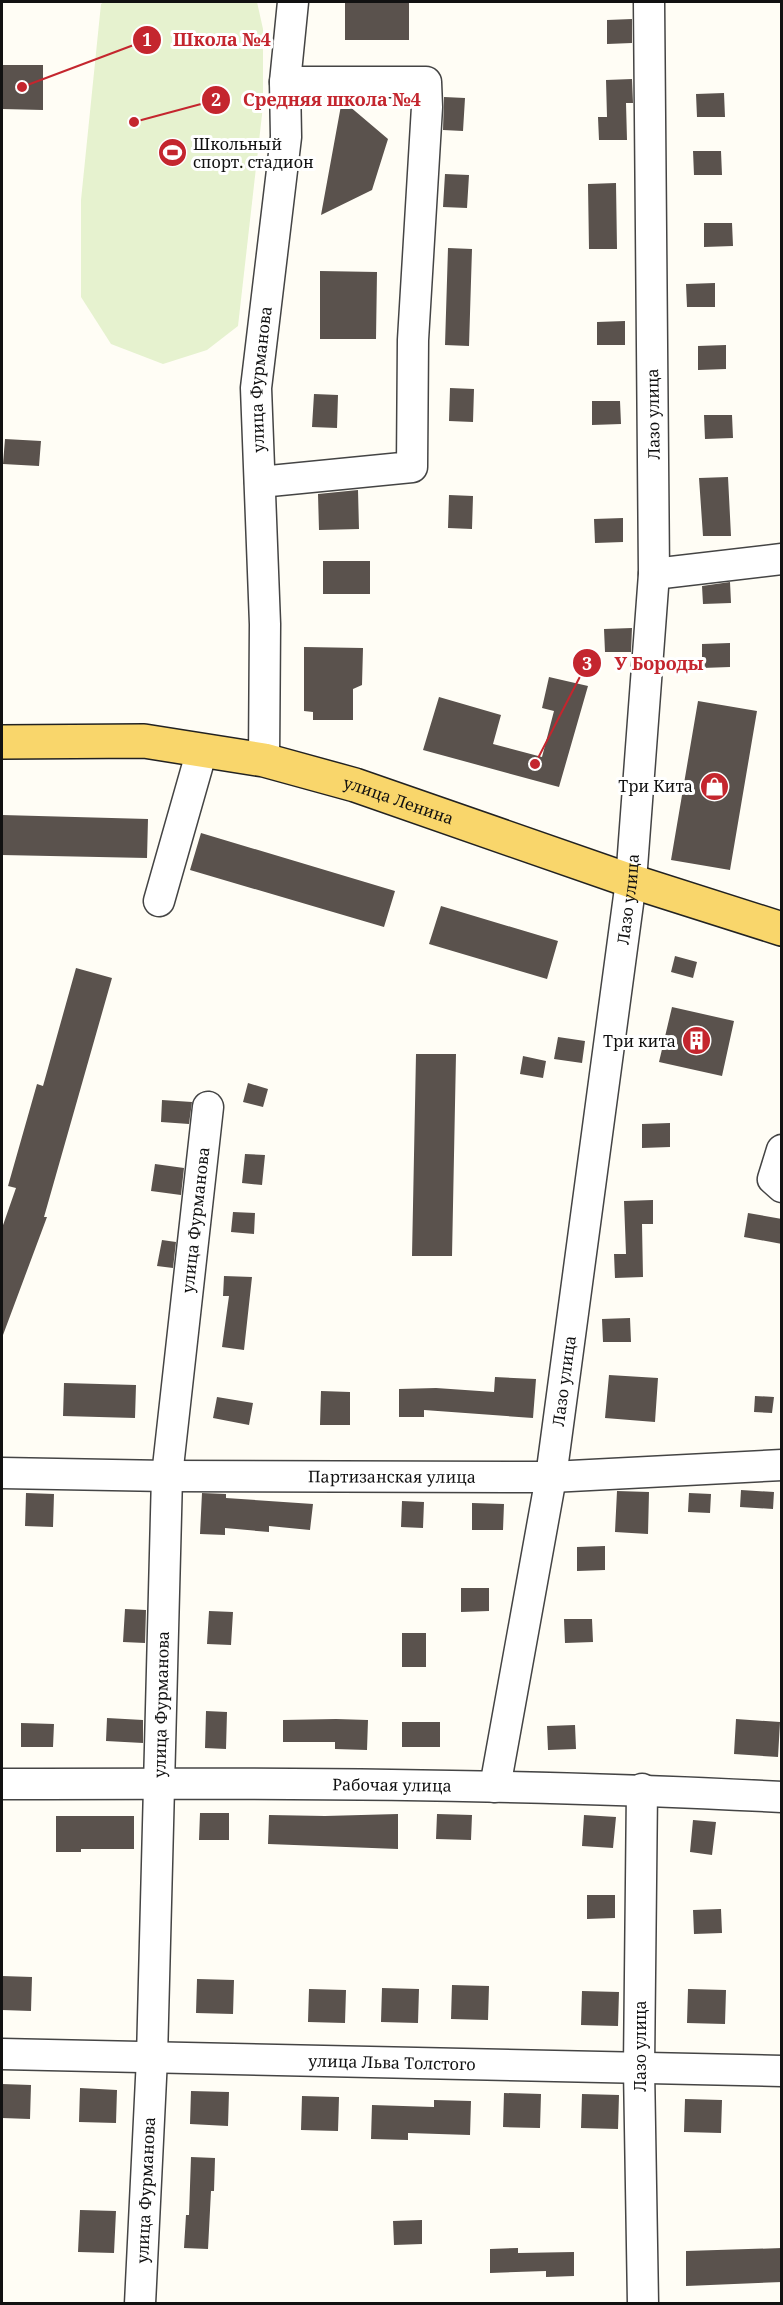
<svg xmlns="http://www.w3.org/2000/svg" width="783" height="2305" viewBox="0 0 783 2305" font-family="'Noto Serif',serif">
  <rect width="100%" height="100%" fill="#fffdf5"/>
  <path fill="#e6f2cf" d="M104,2h153l6,27v77l-25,220 -31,24 -44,14 -52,-20 -30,-47v-97l20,-196z"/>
  <path fill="#5a524d" d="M345,2h64v38h-64z
    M632,19v24l-25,1v-24z
    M2,65h41v45l-41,-1z
    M632,79l1,24h-7l1,37h-28l-1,-23h9l-1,-37z
    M724,93l1,24h-28l-1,-23z
    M444,97l21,1 -2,33 -20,-1z
    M342,100l46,39 -16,51 -51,25z
    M693,151h28l1,24h-28z
    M445,174l24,1 -2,33 -24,-1z
    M616,183l1,66h-28l-1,-65z
    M704,223h28l1,23 -29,1z
    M448,248l24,1 -3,97 -24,-1z
    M320,271l57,1 -1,67h-56z
    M715,283v24h-28l-1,-23z
    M625,321v24h-28v-23z
    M726,345v24l-28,1v-24z
    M450,388l24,1 -1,33 -24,-1z
    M314,394l24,1 -1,33 -25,-1z
    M592,401h28l1,23 -29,1z
    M704,415h28l1,23 -28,1z
    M5,439l36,2 -2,25 -36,-2z
    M728,477l3,59h-28l-4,-58z
    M358,490l1,39 -40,1 -1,-36z
    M449,495l24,1 -1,33 -24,-1z
    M623,518v24l-28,1 -1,-24z
    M323,561h47v33h-47z
    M730,582l1,21 -28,1 -1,-18z
    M632,628l-1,24h-26l-1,-23z
    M730,643v24l-28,1v-24z
    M304,647l59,1 -1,37 -9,4v31h-40v-8l-9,-1z
    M549,677l39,9 -29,101 -136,-37 16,-53 62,18 -8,29 49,13 12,-46 -12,-3z
    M698,701l59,10 -27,159 -59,-10z
    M2,815l146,4 -1,39 -145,-3z
    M201,833l194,58 -11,36 -194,-57z
    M441,906l117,35 -11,38 -118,-35z
    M675,956l22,6 -4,16 -22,-6z
    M76,968l36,10 -68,239h3l-44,118h-1v-107l14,-40 -8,-2 29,-102 6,2z
    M672,1007l62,14 -12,55 -63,-14z
    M558,1037l27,4 -3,22 -28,-4z
    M416,1054h40l-4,202h-40z
    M523,1056l23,5 -3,17 -23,-4z
    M248,1083l20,6 -5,18 -20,-5z
    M162,1100l30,2 -3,22 -28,-2z
    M670,1123v24l-28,1v-24z
    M245,1154l20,1 -3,30 -20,-2z
    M155,1164l29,4 -3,27 -30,-4z
    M653,1200v24h-11l1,53 -28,1 -1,-24h12l-2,-53z
    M233,1212l22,1 -1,21 -23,-2z
    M748,1213l34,6v25l-38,-7z
    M162,1240l14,2 -3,26 -16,-2z
    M224,1276l28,1 -8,73 -22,-3 7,-51h-6z
    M630,1318l1,24h-28l-1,-23z
    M609,1375l49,3 -3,44 -50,-4z
    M495,1377l41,2 -3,39 -109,-8v7h-25v-28l37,-1 58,4z
    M64,1383l72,2 -1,33 -72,-2z
    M321,1391l29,1v33h-30z
    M755,1396l19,1 -2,16 -18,-1z
    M217,1397l36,6 -4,22 -36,-7z
    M741,1490l33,2 -1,17 -33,-2z
    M617,1491l32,1 -1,42 -33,-2z
    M26,1493l28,1 -1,33 -28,-1z
    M202,1493l24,1v4l87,6 -3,26 -41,-4v6l-44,-4v7l-25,-1z
    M689,1493l22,1 -1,19 -22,-1z
    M402,1501l22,1 -1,26 -22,-1z
    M472,1503l32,1 -1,26h-31z
    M605,1546v24l-28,1v-24z
    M461,1588h28v23l-28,1z
    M125,1609l21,1 -1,33 -22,-1z
    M209,1611l24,1 -2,33 -24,-1z
    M564,1619h28l1,23 -28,1z
    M402,1633h24v34h-24z
    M206,1711l21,1 -1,37 -21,-1z
    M107,1718l36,2v23l-37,-2z
    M336,1719l32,1 -1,30 -32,-1v-7h-52v-22z
    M736,1719l44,3 -2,35 -44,-3z
    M402,1722h38v25h-38z
    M21,1723l33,1 -1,23h-32z
    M575,1725l1,24 -28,1 -1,-24z
    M200,1813h29v27h-30z
    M398,1814v35l-130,-5 1,-29 56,1z
    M437,1814l35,1 -1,25 -35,-1z
    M584,1815l32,2 -3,31 -31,-2z
    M56,1816h78v33h-53v3h-25z
    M693,1820l23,2 -4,33 -22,-3z
    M587,1895h28v23l-28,1z
    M721,1909l1,24 -28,1 -1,-24z
    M2,1976l30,1 -1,34 -29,-1z
    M197,1979l37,1 -1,34 -37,-1z
    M452,1985l37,1 -1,34 -37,-1z
    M382,1988l37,1 -1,34 -37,-1z
    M309,1989l37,1 -1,33 -37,-1z
    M688,1989l38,1 -1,34 -38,-1z
    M582,1991l37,1 -1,34 -37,-1z
    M2,2084l29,1 -1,34 -28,-1z
    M80,2088l37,2 -1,33 -37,-1z
    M191,2091l38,1 -1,34 -38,-2z
    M504,2093l37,1 -1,34 -37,-1z
    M582,2094l37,1 -1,34 -37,-1z
    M302,2096l37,1 -1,34 -37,-1z
    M685,2099l37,1 -1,33 -37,-1z
    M434,2100l37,1 -1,34 -62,-2v7l-37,-1 1,-34 62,2z
    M191,2157l24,1 -1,33h-3l-3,58 -24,-1 2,-33h3z
    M80,2210l36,1 -2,42 -36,-1z
    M422,2220v24l-28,1 -1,-24z
    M518,2248v5l56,-1v24l-28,1v-6l-56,2v-24z
    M782,2248v34l-96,4v-35z"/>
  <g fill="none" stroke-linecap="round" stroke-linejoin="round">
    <defs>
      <g id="minor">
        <path d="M260,482l152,-15 1,-127 14,-233 -1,-25h-141"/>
        <path d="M654,574l128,-15"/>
        <path id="s1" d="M264,760l1,-136 -9,-236 30,-251 -1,-55 8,-80"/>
        <path d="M159,901l43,-151"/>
        <path d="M782,1150l-9,29 9,8"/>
        <path id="s2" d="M2,1473l165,3 384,1 231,-12"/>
        <path id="s3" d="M2,1784c259,-1 520,-1 780,13"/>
        <path id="s4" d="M495,1787l56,-310 80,-596 23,-307 -5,-572"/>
        <path d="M642,1789l-3,279 4,236"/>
        <path id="s5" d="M2,2054l780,17"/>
        <path id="s6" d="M140,2304l12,-246 15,-582 41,-369"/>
      </g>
      <g id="major">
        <path id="s7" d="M2,742l142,-1 120,19 91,25 276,96 151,48"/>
      </g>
    </defs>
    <use href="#minor" stroke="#444" stroke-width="33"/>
    <use href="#major" stroke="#222" stroke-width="36"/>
    <use href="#minor" stroke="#fff" stroke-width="30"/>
    <use href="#major" stroke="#f9d66b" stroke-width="33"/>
  </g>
  <defs>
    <symbol id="stadium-disc" viewBox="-11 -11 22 22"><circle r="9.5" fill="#c4262e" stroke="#fff"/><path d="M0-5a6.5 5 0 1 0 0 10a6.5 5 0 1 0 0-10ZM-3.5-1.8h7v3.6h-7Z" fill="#fff"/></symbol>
    <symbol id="shop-disc" viewBox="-11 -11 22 22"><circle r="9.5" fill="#c4262e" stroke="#fff"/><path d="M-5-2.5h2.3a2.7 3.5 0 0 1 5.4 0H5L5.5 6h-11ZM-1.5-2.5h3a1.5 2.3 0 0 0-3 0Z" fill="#fff"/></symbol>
    <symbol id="building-disc" viewBox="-11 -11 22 22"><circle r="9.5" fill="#c4262e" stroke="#fff"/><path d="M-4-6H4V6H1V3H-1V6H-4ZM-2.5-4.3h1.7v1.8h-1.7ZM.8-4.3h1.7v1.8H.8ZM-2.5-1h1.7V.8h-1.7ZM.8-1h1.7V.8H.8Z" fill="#fff"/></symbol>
  </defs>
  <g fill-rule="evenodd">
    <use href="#stadium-disc" x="156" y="136" width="33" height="33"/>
    <use href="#shop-disc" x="698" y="770" width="33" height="33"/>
    <use href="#building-disc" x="680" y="1024" width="33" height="33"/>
  </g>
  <g text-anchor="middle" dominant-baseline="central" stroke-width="6" stroke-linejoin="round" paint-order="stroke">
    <g font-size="16" fill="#111" stroke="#fff" text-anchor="end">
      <text x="193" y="144" text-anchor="start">Школьный<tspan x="193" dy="18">спорт. стадион</tspan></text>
      <text x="693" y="786">Три Кита</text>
      <text x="676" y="1041">Три кита</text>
    </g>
    <g font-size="16" fill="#111" stroke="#fff">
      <text stroke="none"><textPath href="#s1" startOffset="381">улица Фурманова</textPath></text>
      <text transform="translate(653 414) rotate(-91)">Лазо улица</text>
      <text stroke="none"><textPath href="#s7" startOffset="404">улица Ленина</textPath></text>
      <text stroke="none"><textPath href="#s4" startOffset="898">Лазо улица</textPath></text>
      <text stroke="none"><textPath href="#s6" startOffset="1086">улица Фурманова</textPath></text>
      <text stroke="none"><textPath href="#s4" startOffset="412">Лазо улица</textPath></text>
      <text stroke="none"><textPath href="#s2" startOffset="390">Партизанская улица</textPath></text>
      <text stroke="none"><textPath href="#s6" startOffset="600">улица Фурманова</textPath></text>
      <text stroke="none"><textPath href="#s3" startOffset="390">Рабочая улица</textPath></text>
      <text transform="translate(640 2046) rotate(-90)">Лазо улица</text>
      <text stroke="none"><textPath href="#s5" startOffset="390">улица Льва Толстого</textPath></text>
      <text stroke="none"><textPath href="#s6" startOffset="114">улица Фурманова</textPath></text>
    </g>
  </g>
  <path fill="none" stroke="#c4262e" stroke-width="2" d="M22 87L147 40M134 122L216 100M535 764L587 663"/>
  <g fill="#c4262e" stroke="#fff" stroke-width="2">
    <circle cx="22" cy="87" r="6"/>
    <circle cx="134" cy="122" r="6"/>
    <circle cx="535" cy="764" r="6"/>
    <circle cx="147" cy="40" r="15"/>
    <circle cx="216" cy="100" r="15"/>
    <circle cx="587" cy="663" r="15"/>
  </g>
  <g font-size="18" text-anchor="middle" font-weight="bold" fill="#fff">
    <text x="147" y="46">1</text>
    <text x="216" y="106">2</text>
    <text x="587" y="670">3</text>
  </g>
  <g font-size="18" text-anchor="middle" font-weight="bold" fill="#c4262e" stroke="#fff" stroke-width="6" stroke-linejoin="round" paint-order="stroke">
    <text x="222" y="46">Школа №4</text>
    <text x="332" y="106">Средняя школа №4</text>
    <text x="659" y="670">У Бороды</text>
  </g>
  <rect width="783" height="2305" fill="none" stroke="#111111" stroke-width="6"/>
</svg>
